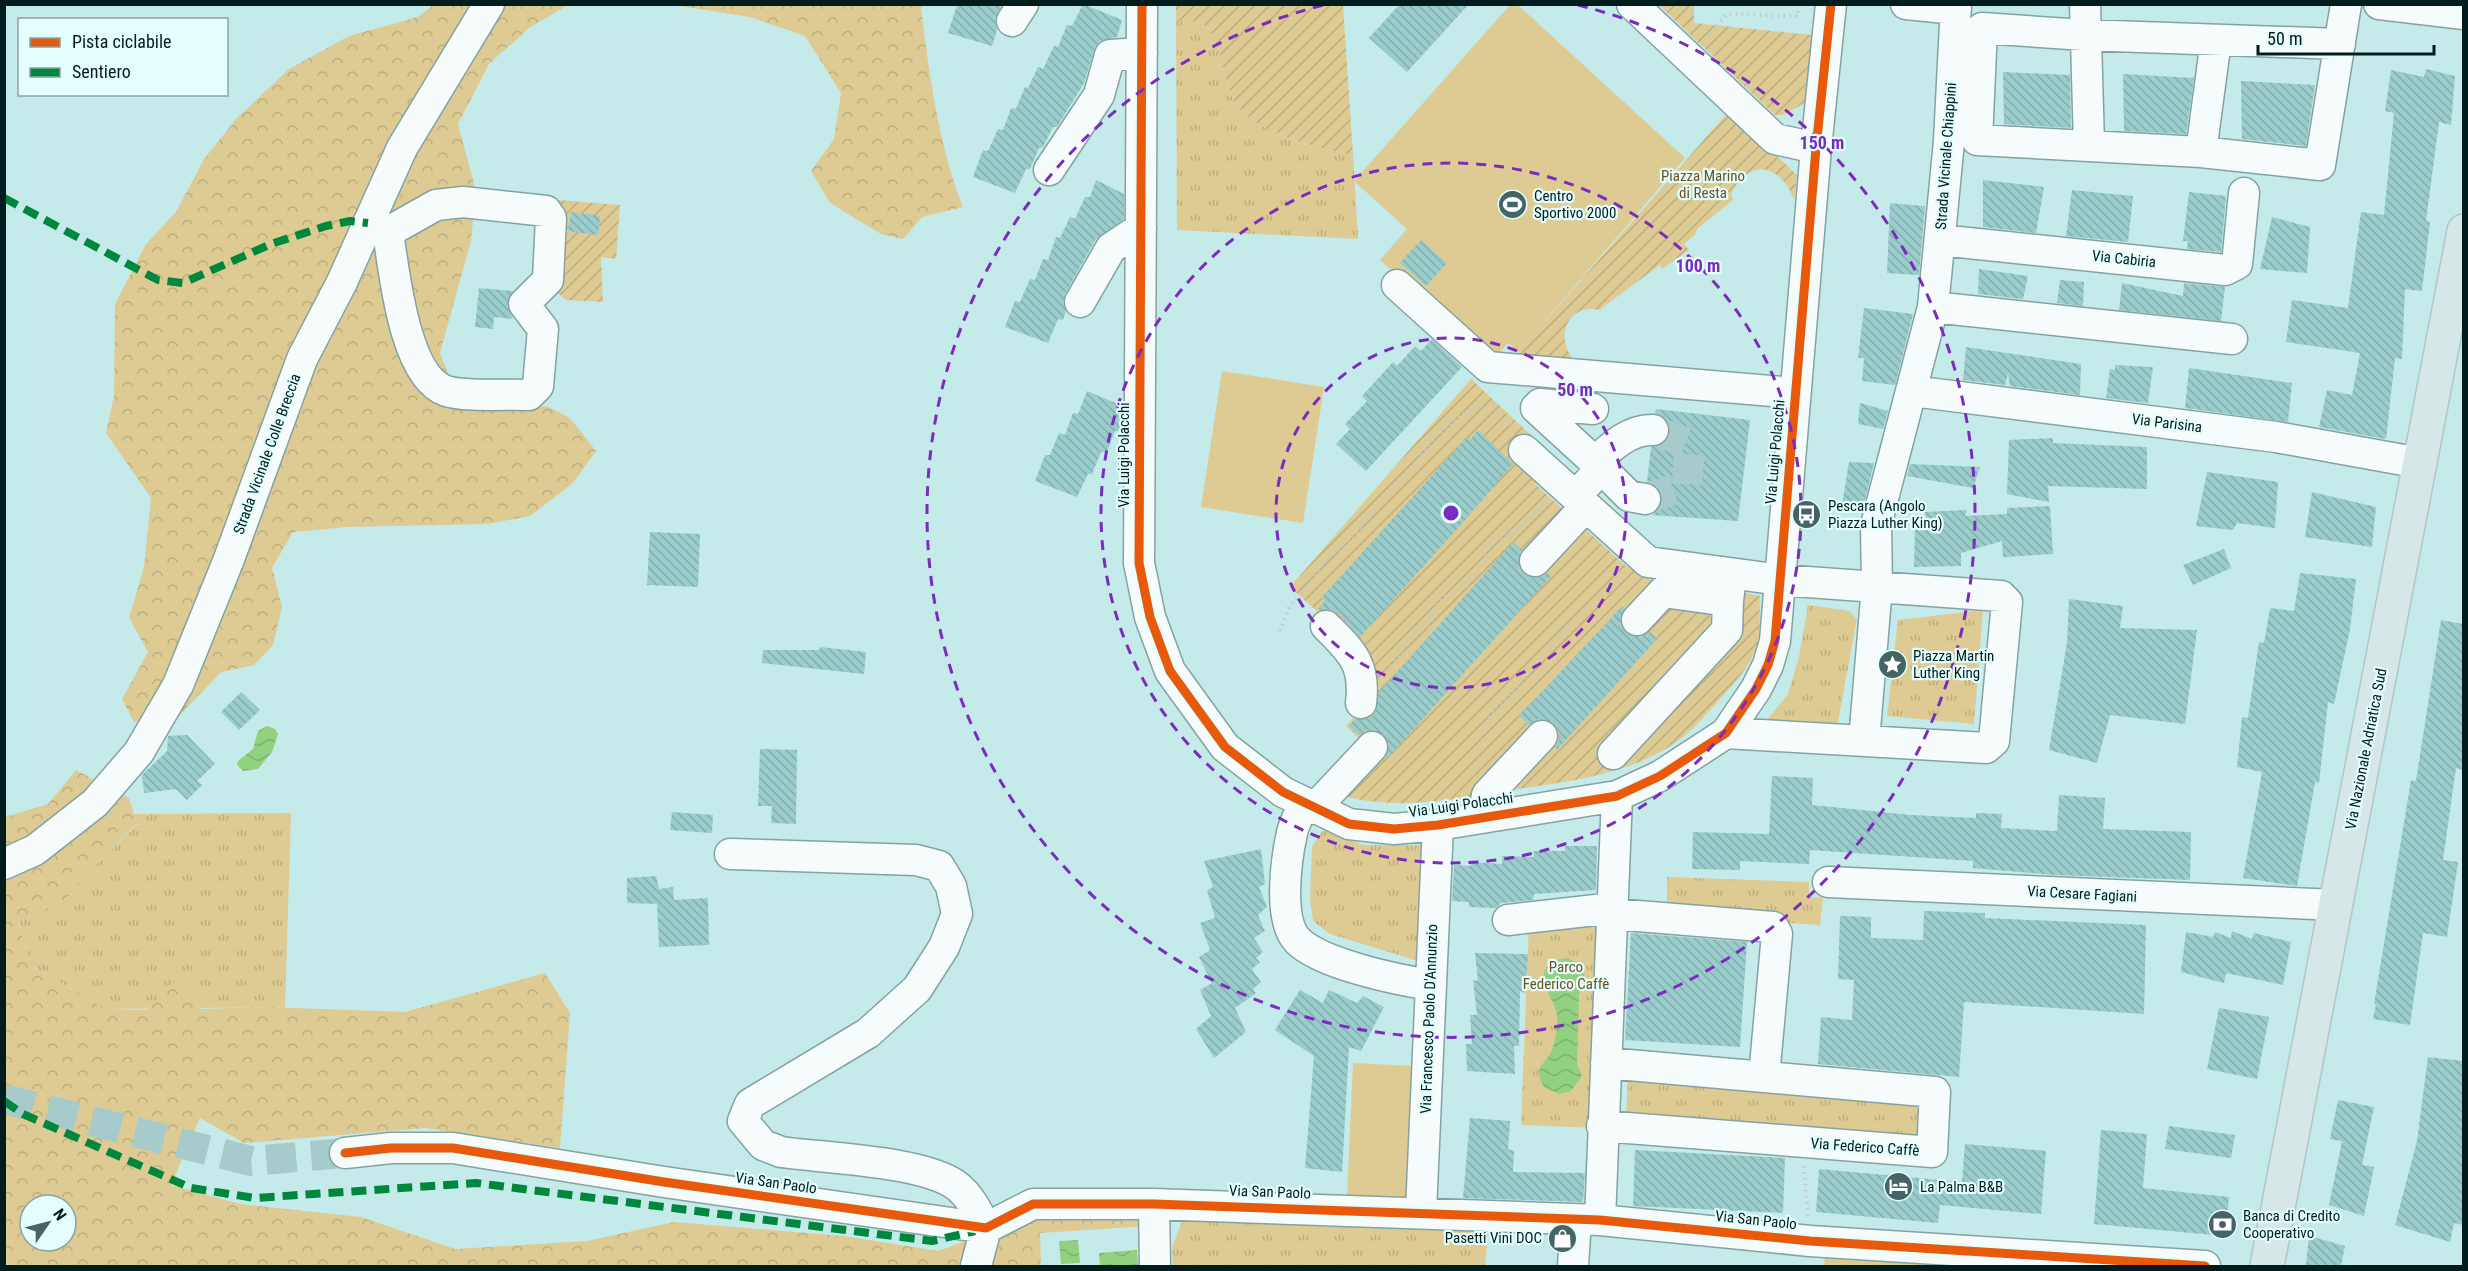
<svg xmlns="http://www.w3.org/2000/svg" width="2468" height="1271" viewBox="0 0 2468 1271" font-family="'Roboto Condensed',sans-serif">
  <defs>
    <pattern id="grass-tufts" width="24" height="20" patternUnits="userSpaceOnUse" patternTransform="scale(1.5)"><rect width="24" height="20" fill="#decb93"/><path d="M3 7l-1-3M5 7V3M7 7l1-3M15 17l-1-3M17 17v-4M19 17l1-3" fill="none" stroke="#bdae7e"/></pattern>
    <pattern id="forest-crowns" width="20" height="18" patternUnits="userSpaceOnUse" patternTransform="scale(1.5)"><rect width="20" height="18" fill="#decb93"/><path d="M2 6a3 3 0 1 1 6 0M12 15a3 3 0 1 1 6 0" fill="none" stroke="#bdae7e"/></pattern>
    <pattern id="garden-furrows" width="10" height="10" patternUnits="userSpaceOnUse" patternTransform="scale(1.5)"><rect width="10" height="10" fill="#decb93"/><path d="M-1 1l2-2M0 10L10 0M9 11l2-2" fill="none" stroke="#bdae7e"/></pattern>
    <pattern id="water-waves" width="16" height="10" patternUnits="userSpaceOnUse" patternTransform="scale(1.5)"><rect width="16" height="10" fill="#92d17f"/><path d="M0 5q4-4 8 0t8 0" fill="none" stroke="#7cb36d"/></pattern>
    <pattern id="building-back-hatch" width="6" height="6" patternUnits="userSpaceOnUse" patternTransform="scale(1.5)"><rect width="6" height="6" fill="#9acccc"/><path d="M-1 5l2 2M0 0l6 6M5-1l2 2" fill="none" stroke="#83afaf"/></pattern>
  </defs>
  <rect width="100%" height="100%" fill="#c4eaea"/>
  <path fill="url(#grass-tufts)" d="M1176,21c7,0 20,-1 27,3 20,11 19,66 36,84 27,29 77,39 114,47l5,84 -181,-9z
    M1808,605l41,6 8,8 -20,108 -74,-2 25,-31 11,-37z
    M1983,610l-9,114 -87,-8 11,-96z
    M291,813l-6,194 -179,2 -76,-44 -12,-43 48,-23 28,-33 43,-41 -3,-11z
    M1323,830l41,15h60l-6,116 -88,-27 -17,-13 -3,-22 2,-53z
    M1667,877l142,5v15l14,1 -3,27 -153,-11z
    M1529,923l79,2 -10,203 -77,-3z
    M1628,1080l293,23 -3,34 -292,-23z
    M1183,1219l306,9 -4,38h-312l-1,-19z
    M1827,1244l186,22h-189z"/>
  <path fill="url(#forest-crowns)" fill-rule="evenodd" d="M433,5h135l-39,23 -40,36 -31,60 18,67 -5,50 -31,112 16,42 93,12 21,11 26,33 -23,32 -43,33 -43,8 -140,3 -54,5 -21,36 10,39 -9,38 -19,20 -33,7 -43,45 -44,5 -12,-23 26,-47 -19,-34 15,-51 7,-69 -45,-65 8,-37 1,-92 31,-60 30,-32 28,-53 33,-41 52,-49 60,-33 69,-19z
    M674,5h250l-3,3c8,65 18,139 42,199l-41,10 -19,22 -22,-5 -51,-31 -19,-32 23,-32 7,-46 -36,-57 -55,-19z
    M76,770l53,28 8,26 -43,42 -28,33 -48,23 12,43 76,44 41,1 24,-27 20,1 10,25 65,-2 139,5 140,-39 25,40 -10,135 -135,-20 -181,15 -44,-25 -29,67 69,19 121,13 94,32 132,-8 87,-19 169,14 96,15 78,-30 54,-9 67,-2 11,16 -109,7 1,33h-1030l-6,-3v-446l43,-13zM30,1205h36v36h-36z"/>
  <path fill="url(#garden-furrows)" d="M1176,5h167l10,150c-38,-8 -87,-18 -114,-47 -17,-18 -16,-73 -36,-84 -7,-4 -20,-3 -27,-3z
    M1659,5h35v18l118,12 -7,68 -22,12h-8z
    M1729,111l68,64 -3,25c-13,-36 -45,-43 -63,-6l2,6 -36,29 -2,6 -11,9 5,6 -27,19 -2,-4 -61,45c-31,-7 -45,27 -25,50l-39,6 -17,-14z
    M559,200l61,5 -4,54 -15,-2 2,45 -37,-2 -12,-10z
    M1471,379l87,81 -23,24 91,82 17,8 117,22c-1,15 1,32 -2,46 -5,21 -23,41 -37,56 -13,14 -27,31 -42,42 -51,37 -113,41 -173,51 -56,9 -110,20 -166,4l37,-40 -31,-29 34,-38 -12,-9v-22l-78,-70z"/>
  <path fill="#decb93" d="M1510,5h8l167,153 -167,194 -10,-9 -16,17 -112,-100 27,-31 -53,-48z
    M1222,371l102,16 -21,136 -102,-16z
    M1353,1063l60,3 -6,135 -60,-3z"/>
  <path fill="url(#water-waves)" d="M267,726l8,3 3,5 -6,18 -14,17 -15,2 -6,-6 1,-4 15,-12 5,-18z
    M1568,958l12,7 5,12 -6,17 -2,71 5,11 -11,15 -12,3 -15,-7c-13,-22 3,-23 8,-37 3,-9 6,-24 5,-33 -1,-22 -29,-39 -2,-57z
    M1078,1240l2,23 -19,1 -2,-23z
    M1137,1250l1,16h-38l-1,-13z"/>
  <path fill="url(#building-back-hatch)" d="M962,4h40l-7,16 2,10 -5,16 -44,-13 9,-28z
    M1083,4l39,16 -5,17 -17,4 -6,9 -10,33 -27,44h-4l-10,20 -4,1 -9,21h-4l-11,24 -42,-16 10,-27 5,1 10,-22 5,1 8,-22 5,1 9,-22 3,1 10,-21 5,2 11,-23 4,1 9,-22 5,1z
    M1400,4h69l-62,68 -38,-34z
    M2426,69l29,7 -4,49 -12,-3 -13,99 4,1 -8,69 -17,-2 -3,70 -7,-1 -9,81 -67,-12 8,-37 25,5 8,-42 -74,-11 6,-42 56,8 13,-96 23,3 10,-102 -9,-2 6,-41 33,7z
    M2003,72l67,3 1,53 -67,-4z
    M2123,74l71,4 -8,56 -62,-3z
    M2241,81l74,4 -9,61 -64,-7z
    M1096,180l28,14v25l-28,20 -31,55 -2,9 3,8 -3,9 -5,-1 -10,24 -43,-16 10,-26 5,1 10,-23 5,1 8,-21 5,1 8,-23 4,1 10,-21 5,2 10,-22h5z
    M1983,180l61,7 -8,46 -53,-6z
    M2072,190l61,6 -5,46 -62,-6z
    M2189,192l37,4 -5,56 -34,-3 1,-8h-5z
    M1890,203l35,3 -6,69 -32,-2z
    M571,212l29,4 -2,19 -30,-4z
    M2272,217l38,10 -3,46 -47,-4z
    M1421,240l26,23 -21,23 -26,-23z
    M1979,269l49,7 -5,23 -45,-5z
    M2060,280l24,2 -1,24 -26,-3z
    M2122,283l61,13 1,-13 41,4 -4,34 -102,-11z
    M479,288l34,3 -6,15 6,13 -19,-2 -1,12 -18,-2z
    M1864,308l49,6 -18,71 -33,-4 2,-23h-6z
    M1432,339l30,28 -96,104 -30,-27 14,-15 -5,-5 22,-23 -5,-5 31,-34 4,4 18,-20 6,5z
    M1966,347l115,17 -1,31 -70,-9 -2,-12 -3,11 -42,-5z
    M2115,365l38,2 -5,36 -42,-5 4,-29 5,1z
    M2189,368l103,15 -4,39 -103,-14z
    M1087,391l36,15 -1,20 -2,5h-5l-8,21h-6l-9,22h-4l-11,23 -42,-16 10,-26h5l9,-22 6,2 8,-22 5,1z
    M1860,403l28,8 -5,18 -25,-5z
    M1656,409l94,11 -12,101 -86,-6 6,-5 4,-8 -5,-16 -10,-4 4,-35 12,-3 7,-14 -3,-10 -12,-7z
    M1478,430l35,34 -48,56 -105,117 -22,-24 -8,-4 -10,1 -2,-1 7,-8 -4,-3 146,-161 3,3z
    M2053,438v5l94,4v42l-99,-3 1,16 -42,-8 2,-54z
    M1849,462l25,1 -12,49 -21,-1z
    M1910,464l70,3 -7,21 -66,-12z
    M2207,472l71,10 -3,46 -38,-5 -4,7 -37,-4z
    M2312,492l64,15 -4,40 -67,-10z
    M2050,506l3,48 -50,3 -1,-16 -41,12v13l-47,1 1,-41 12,1 -2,-15 42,-2 -2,6 42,-2v-6z
    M650,532l50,2 -2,53 -51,-2z
    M1513,542l9,8 -4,16 6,8 8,4 9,-1 7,-4 3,3 -165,184 3,-17 -6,-9 -15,-4 -9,5 -10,-9 6,-7h13l7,-6 4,-21z
    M2224,549l7,19 -38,17 -10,-20z
    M2300,573l56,6 -6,50 -16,75 -6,-2 -9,81 -4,-1 -18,104 -54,-8 19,-106 -25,-5 5,-50 6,1 11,-76 5,1 6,-35 24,3z
    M2069,599l54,7 -3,22 77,2 -12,94 -75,-9 -13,48 -48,-13 18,-107z
    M1622,606l2,2 -4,16 6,9 15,4 9,-5 7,7 -100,111 -2,-2 4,-8v-8l-6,-9 -15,-4 -9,6 -10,-9z
    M2441,620l22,4v146l-7,-2 -13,92 15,2 -11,75 -24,-4 -13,92 -37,-6 3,-15h-2l37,-224 5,1z
    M820,647l46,5 -2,22 -102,-11 1,-13h56z
    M241,692l19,18 -21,20 -18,-18z
    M187,735l28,29 -18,17 5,4 -15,15 -11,-11 -32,4 -2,-18 25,-24 1,-15z
    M760,749l37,1 -1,74 -25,-1 1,-17h-14z
    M1772,776l41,2 -1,27 99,10 65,3v-5l26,1 -1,14 56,3 2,-36 46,3 -2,31 88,3 -1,48 -136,-5 -81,-7v-7l-163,-11 -1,14 -69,-3v9l-48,-1 1,-37 76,2z
    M672,812l41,3 -1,18 -42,-3z
    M1565,846h32l-1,44 -62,4 -1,6 -32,3 -5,5 -27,-1v-5l-17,-1 2,-36 17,1v-4l31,2v-8l32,1 -1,-6h32z
    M1261,849l4,35 -6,3 8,20 -9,8 7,16 -11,7 9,14 -7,6 4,4 -8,7 9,13 -8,7 3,4 -21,15 11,24 -32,26 -18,-29 15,-13 -11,-26 12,-7 -13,-26 11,-7 -10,-27 15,-5 -8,-28 6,-3 -9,-26z
    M656,876l3,13 14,-2 1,13 34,-2 1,47 -50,2 -2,-43 -30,-1v-25z
    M1924,911l61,2v5l161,7 -2,89 -180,-12 -5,75 -141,-13 3,-47 31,3 2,-40 -16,-1 2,-63 31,1v21l52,2z
    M2232,931l20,8 2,-6 37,9 -8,43 -57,-12 -2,10 -43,-11 5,-40 27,5 2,-5 16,6z
    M1631,933l116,9 -7,105 -115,-7z
    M1475,953l53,1 -2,39 -6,-2 -1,55h-5l1,28 -48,-3 -1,-27h6l-2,-29h7l-4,-35 5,1z
    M1300,990l23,13 6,-13 28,13 6,-7 21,11 -23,44 -12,-4 -7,125 -37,-4 9,-112 -39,-26z
    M2219,1008l50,9 -12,62 -50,-10z
    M2428,1057l35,4v164l-9,-2 -4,19 -55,-17 22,-84z
    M2338,1100l36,7 -12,58 12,2 -10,49 -35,-11 13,-64 -12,-2z
    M1470,1118l40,3 -2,28 6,2 -1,21 72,1 -2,29 -120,-4z
    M2169,1126l66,9 -4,23 -66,-9z
    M2101,1130l46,4 -4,54 86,9 -4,39 -131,-12z
    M1965,1144l81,7 -5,63 -101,-9 -2,18 -122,-11 3,-43 143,13z
    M1635,1150l150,8 -2,55 -150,-7z
    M2309,1236l36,10 -4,20h-35z"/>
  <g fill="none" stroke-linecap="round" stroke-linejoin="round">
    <path stroke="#a7cbcb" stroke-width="30" stroke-dasharray="30 15" stroke-linecap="butt" d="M1645,499l42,-14 3,-41 -37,-14
      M4,1099l247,62 94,-8"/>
    <defs>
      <path id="minor" d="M1142,4l-3,559 11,54 20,54 55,76 58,45 66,32 45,5 44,-4 179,-29 43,-20 66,-43 30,-44 12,-24 7,-24 41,-493 15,-144
        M1632,4l143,135 41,9
        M1906,4l50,5
        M2085,4l4,141
        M2379,4l85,10
        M1012,21l11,-17
        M2340,44l-256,-9 -102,-7 -5,112 224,12 119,13 26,-161
        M2201,152l15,-112
        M1049,170l50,-75 11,-40 32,-2
        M368,223l20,9 48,-27 27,-3 83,9 5,7 -3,62 -24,24 19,25 -5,57 -9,9c-22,-1 -64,2 -83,-4 -42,-14 -52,-121 -58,-159
        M1940,240l285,30 12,-6 7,-71
        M1397,285l91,82 307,26
        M1080,302l31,-54 30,-20
        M1933,307l299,32
        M1912,391l364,46 144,26
        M1524,450l124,112 132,18 221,16 6,6 -13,139 -8,7 -260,-15
        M1576,496l18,-20 2,-13 -60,-55 4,-4 53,5
        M1645,499l-16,-3 -33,-33c14,-17 35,-34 57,-33
        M1535,561l51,-55
        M1637,620l26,-28 65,9 2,-18
        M1326,626c25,25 40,38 35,77
        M1864,741l13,-155 -1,-61 57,-218 16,-166 7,-137
        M1613,754l114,-124 1,-29
        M1304,804c-4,9 -10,19 -12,29 -6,27 -14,86 5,107 23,24 101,40 134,45
        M1314,809l58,-62
        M1483,817l4,-22 55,-59
        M730,854l186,6 23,6 12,20 6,28 -13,33 -27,42 -49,44 -118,71 -7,17 20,24 18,7c43,6 144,9 176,34 14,11 21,27 29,42l-10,38
        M4,864l31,-14 60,-47 44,-51 39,-67 51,-126 73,-200 40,-77 60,-134 87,-144
        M1828,882l508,23
        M1613,914l160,13 4,7 -13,143
        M1508,920l105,-12
        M1602,1126l330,26 3,-60 -329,-29
        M345,1153l46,-5h62l211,34 322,46 47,-24h121l446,16 210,21 395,25
        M1154,1204l1,62
        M1421,1212l17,-387
        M1600,1220l17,-424
        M1573,1266l3,-46"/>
      <path id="major" d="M2267,1266l197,-1035"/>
    </defs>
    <use href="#minor" stroke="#85a2a2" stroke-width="33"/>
    <use href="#major" stroke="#b2c6c6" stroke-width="36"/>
    <path stroke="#c1cccc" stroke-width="4" stroke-dasharray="1.5 4.5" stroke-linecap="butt" d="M1705,39l22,-25 71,2 1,-12
      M1280,631l10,-26 13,-12 23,-33 26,-22 38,-48 24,-24 21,-30 28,-22 19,-8 10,1 22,20
      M1387,671l22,-31 18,-14 10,-24 32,-21 11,-11 9,-25 33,-20 21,-20 3,3
      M1480,764l4,-37 11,-20 16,-11 47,-59 65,-62
      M1804,1166l4,50"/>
    <use href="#minor" stroke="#f6fcfc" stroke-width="30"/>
    <use href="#major" stroke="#d5e7e7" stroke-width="33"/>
    <path stroke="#00873e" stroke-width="8" stroke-dasharray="15 8" stroke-linecap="butt" d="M4,198l154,82 25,3 88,-39 55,-18 24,-5 18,2
      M4,1101l19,13 168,74 64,10 221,-15 456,58 43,-10"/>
    <defs>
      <path id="cycleway" d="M1142,4l-3,559 11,54 20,54 55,76 58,45 66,32 45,5 44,-4 179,-29 43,-20 66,-43 30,-44 12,-24 7,-24 41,-493 15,-144
        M345,1153l46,-5h62l211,34 322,46 47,-24h121l446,16 210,21 395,25"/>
    </defs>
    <use href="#cycleway" stroke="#e4fefe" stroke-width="13"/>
    <use href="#cycleway" stroke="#e8590c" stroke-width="9"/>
  </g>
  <g fill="none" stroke="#7b2cbf" stroke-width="3" stroke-dasharray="10 8">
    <circle cx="1451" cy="513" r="175"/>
    <circle cx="1451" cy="513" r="350"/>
    <path d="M1578 5A524 524 0 1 1 1324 5"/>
  </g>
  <defs>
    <symbol id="stadium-disc" viewBox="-11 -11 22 22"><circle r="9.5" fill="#456465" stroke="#e4fefe"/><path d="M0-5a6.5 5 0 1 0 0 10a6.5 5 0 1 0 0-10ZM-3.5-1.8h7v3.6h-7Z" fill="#fff"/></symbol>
    <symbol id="bus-disc" viewBox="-11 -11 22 22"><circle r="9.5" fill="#456465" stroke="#e4fefe"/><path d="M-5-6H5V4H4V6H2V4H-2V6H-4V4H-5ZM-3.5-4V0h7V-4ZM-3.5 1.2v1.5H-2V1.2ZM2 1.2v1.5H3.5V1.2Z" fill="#fff"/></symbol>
    <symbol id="sight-disc" viewBox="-11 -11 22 22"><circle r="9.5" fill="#456465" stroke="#e4fefe"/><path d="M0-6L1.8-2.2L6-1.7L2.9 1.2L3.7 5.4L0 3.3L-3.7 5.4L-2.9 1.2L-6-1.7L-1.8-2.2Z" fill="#fff"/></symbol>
    <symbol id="hotel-disc" viewBox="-11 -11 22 22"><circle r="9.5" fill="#456465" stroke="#e4fefe"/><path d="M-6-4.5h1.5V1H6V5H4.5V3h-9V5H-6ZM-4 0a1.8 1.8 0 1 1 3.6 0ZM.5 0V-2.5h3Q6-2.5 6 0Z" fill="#fff"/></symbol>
    <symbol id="bank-disc" viewBox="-11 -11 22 22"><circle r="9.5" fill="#456465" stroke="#e4fefe"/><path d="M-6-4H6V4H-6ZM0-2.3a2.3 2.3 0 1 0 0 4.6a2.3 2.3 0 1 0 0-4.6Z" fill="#fff"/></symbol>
    <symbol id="shop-disc" viewBox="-11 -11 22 22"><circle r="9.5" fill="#456465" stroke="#e4fefe"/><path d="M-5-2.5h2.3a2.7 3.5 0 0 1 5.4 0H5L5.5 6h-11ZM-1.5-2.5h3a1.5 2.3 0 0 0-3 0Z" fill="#fff"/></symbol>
  </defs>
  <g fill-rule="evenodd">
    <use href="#stadium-disc" x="1496" y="188" width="33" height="33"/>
    <use href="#bus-disc" x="1790" y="498" width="33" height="33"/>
    <use href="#sight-disc" x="1876" y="648" width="33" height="33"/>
    <use href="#hotel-disc" x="1882" y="1170" width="33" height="33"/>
    <use href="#bank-disc" x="2206" y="1208" width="33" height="33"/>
    <use href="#shop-disc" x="1546" y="1222" width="33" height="33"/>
  </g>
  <g text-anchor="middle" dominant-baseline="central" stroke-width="4.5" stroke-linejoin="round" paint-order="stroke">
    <g font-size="15" fill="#011c1d" stroke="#e4fefe">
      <text transform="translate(1946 156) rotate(-86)">Strada Vicinale Chiappini</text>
      <text transform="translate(2124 259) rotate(6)">Via Cabiria</text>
      <text transform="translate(2167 423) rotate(7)">Via Parisina</text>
      <text transform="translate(1775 452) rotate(-85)">Via Luigi Polacchi</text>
      <text transform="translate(267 454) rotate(-70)">Strada Vicinale Colle Breccia</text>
      <text transform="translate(1124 455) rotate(-90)">Via Luigi Polacchi</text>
      <text transform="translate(2366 749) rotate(-79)">Via Nazionale Adriatica Sud</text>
      <text transform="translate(1461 805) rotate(-8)">Via Luigi Polacchi</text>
      <text transform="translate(2082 894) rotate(3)">Via Cesare Fagiani</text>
      <text transform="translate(1429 1019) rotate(-88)">Via Francesco Paolo D'Annunzio</text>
      <text transform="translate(1865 1147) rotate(4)">Via Federico Caffè</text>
      <text transform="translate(776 1183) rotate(8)">Via San Paolo</text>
      <text transform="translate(1270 1192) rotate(2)">Via San Paolo</text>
      <text transform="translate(1756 1220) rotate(6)">Via San Paolo</text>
    </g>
    <g font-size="15" fill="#70501d" stroke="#e4fefe">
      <text x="1703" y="176">Piazza Marino<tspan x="1703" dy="17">di Resta</tspan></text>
      <text x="1566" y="967">Parco<tspan x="1566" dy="17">Federico Caffè</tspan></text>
    </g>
    <g font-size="15" fill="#011c1d" stroke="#e4fefe" text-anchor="start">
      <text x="1534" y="196">Centro<tspan x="1534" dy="17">Sportivo 2000</tspan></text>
      <text x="1828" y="506">Pescara (Angolo<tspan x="1828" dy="17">Piazza Luther King)</tspan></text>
      <text x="1913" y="656">Piazza Martin<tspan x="1913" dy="17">Luther King</tspan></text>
      <text x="1920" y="1187">La Palma B&amp;B</text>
      <text x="2243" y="1216">Banca di Credito<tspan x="2243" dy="17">Cooperativo</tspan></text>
      <text x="1542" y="1238" text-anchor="end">Pasetti Vini DOC</text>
    </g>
  </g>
  <circle cx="1451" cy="513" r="9" fill="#7b2cbf" stroke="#e4fefe" stroke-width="3"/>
  <g font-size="18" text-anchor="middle" font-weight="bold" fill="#7b2cbf" stroke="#e4fefe" stroke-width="4.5" stroke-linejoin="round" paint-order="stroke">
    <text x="1822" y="149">150 m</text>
    <text x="1698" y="272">100 m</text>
    <text x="1575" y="396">50 m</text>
  </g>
  <rect width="2468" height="1271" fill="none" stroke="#011c1d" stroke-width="12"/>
  <rect x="18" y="18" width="210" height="78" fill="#e4fefe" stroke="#89a4a4" stroke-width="1.5"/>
  <rect x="30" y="38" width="30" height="9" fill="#e8590c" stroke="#89a4a4" stroke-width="1.5"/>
  <text x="72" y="48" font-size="18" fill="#011c1d">Pista ciclabile</text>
  <rect x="30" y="68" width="30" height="9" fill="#00873e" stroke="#89a4a4" stroke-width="1.5"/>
  <text x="72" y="78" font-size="18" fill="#011c1d">Sentiero</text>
  <g transform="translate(48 1223) rotate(55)"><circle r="28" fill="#e4fefe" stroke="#89a4a4" stroke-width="1.5"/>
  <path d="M0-4.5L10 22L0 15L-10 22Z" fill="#456465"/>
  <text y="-9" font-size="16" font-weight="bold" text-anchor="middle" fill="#011c1d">N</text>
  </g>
  <path d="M2258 45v9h176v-9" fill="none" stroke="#011c1d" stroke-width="3"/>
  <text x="2267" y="45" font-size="18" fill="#011c1d" stroke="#e4fefe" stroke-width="4.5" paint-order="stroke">50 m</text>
</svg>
